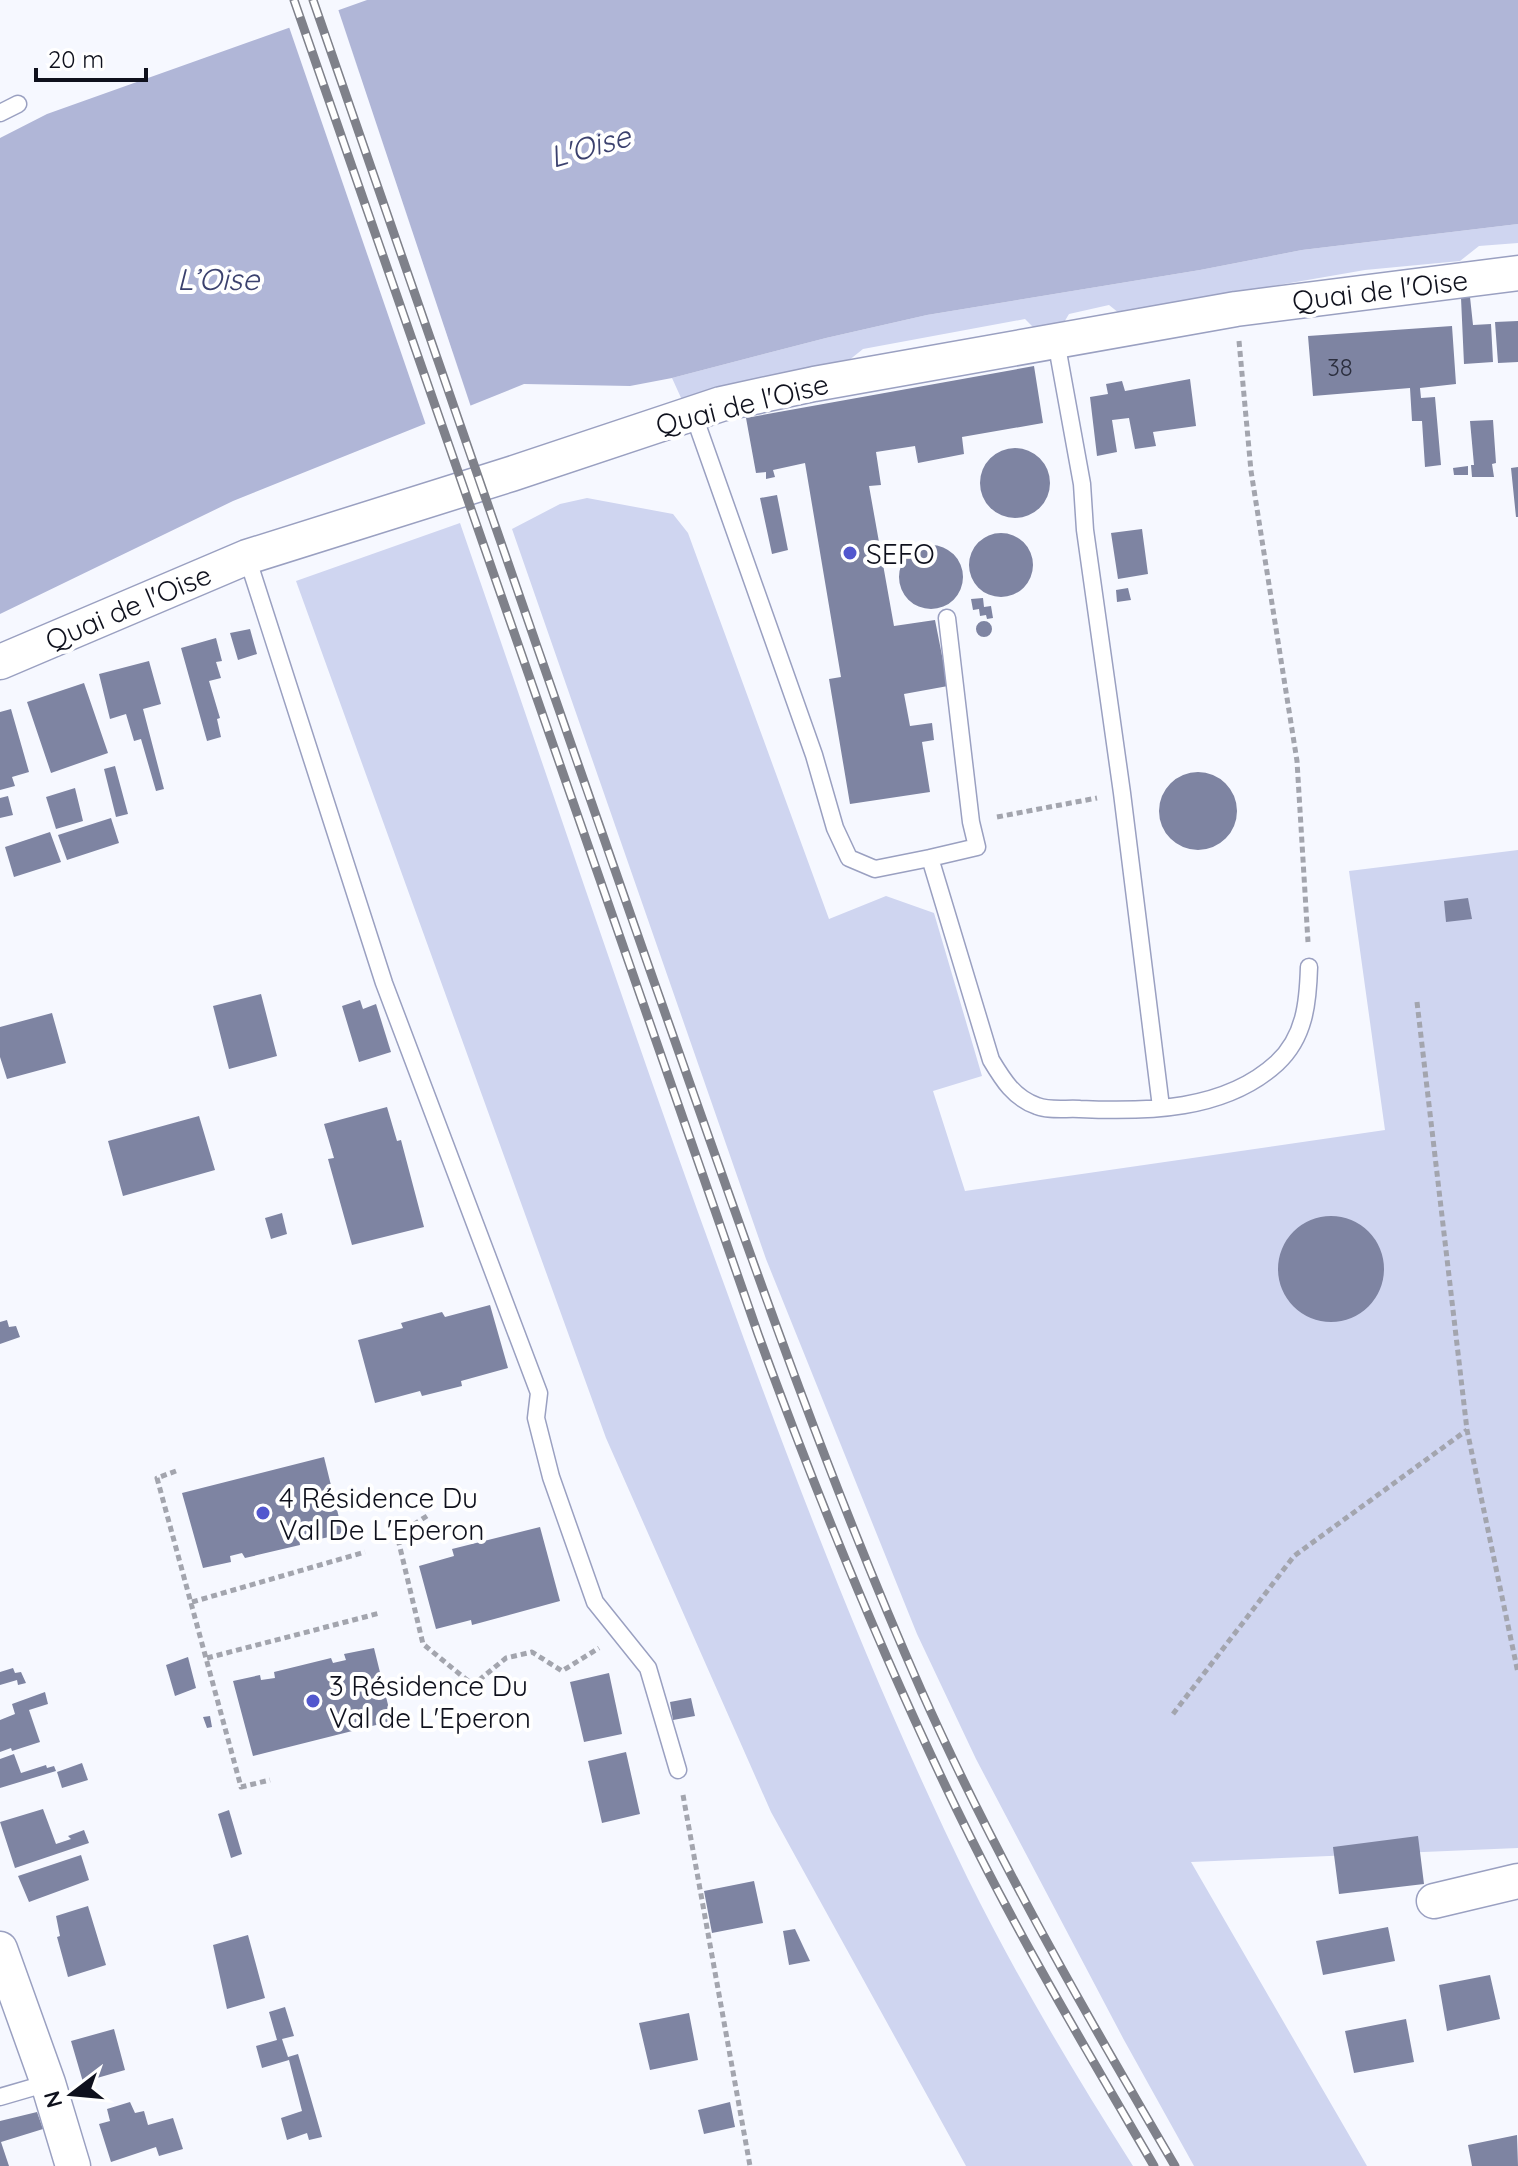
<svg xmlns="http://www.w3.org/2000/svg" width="1518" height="2166" viewBox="0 0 1518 2166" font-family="Quicksand,sans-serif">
  <rect width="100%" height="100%" fill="#f6f8ff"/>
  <path fill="#cfd5f0" d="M1518,224v19l-39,3 -19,15 -95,9 -246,43 -10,-8 -40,9 -6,10 -29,4 -9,-9 -162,30 -20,16 -161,35 -10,-22 154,-40 101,-23 273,-45 102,-20z
    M587,498l86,16 15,19 141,386 57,-23 48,17 48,163 -49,15 32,100 420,-61 -36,-259 169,-21v998l-327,14 176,304h-173l-70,-126 -148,-281 -59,-125 -151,-375 -254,-730 48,-25z
    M460,523c88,254 172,509 264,761 73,202 150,402 244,595 49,99 106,194 165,287h-167l-195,-354 -165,-374 -310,-857z"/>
  <path fill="#b0b6d7" d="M367,0h1151v224l-216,26 -102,20 -273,45 -101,23 -154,40 -42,8 -106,-2 -291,117 -233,113v-476l47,-24z"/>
  <path fill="#f6f8ff" d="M337,6l135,404 -45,18 -139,-404z"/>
  <path fill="#7e84a2" d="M1470,297l3,28 18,-1 2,38 -29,2 -3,-66z
    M1518,321v41l-20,1 -3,-41z
    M1452,326l4,58 -36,4 1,10 14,-1 6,68 -16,2 -3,-46h-10l-2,-33 -97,8 -5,-60z
    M1034,366l9,57 -81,14 2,17 -46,9 -3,-17 -39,6 5,33 -12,1 25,140 41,-6 13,66 -44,8 6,32 22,-3 2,17 -12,2 8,50 -80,12 -21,-125 12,-2 -36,-214 -32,7 2,7 -9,2v-7l-10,1 -10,-55z
    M1190,379l6,47 -43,6 3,14 -21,3 -6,-31 -17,2 5,32 -20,4 -7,-59 18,-3 -2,-10 16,-3 3,10z
    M1493,420l3,43 -4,1 2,13h-22l-1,-12h3l-4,-44z
    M980 483a35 35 0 1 1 70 0a35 35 0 1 1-70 0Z
    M1468,466v9h-14l-1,-7z
    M1518,467v50h-2l-5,-49z
    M777,495l11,55 -16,4 -12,-56z
    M1142,529l6,45 -30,5 -7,-46z
    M969 565a32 32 0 1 1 64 0a32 32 0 1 1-64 0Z
    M899 577a32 32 0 1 1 64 0a32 32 0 1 1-64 0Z
    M1128,588l3,12 -14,2 -1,-12z
    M983,598l1,9 7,-1 2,12 -6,1 -1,-4 -6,1 -1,-7 -6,1 -2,-11z
    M976 629a8 8 0 1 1 16 0a8 8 0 1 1-16 0Z
    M250,629l7,25 -19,6 -8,-27z
    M216,638l6,23 -6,1 5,16 -12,3 11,37 -3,1 4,18 -14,4 -26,-93z
    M149,661l12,43 -18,5 21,80 -8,2 -15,-52 -7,2 -8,-27 -16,5 -11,-45z
    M84,683l24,70 -57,20 -24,-71z
    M11,709l18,63 -17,5 3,9 -15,4v-78z
    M115,766l13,48 -12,3 -12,-48z
    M1159 811a39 39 0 1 1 78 0a39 39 0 1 1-78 0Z
    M75,788l8,33 -27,8 -10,-32z
    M8,796l5,19 -13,3v-20z
    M111,818l8,25 -52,17 -9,-25z
    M50,832l11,30 -47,15 -9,-30z
    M1468,898l4,21 -26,3 -2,-21z
    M261,994l16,62 -48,13 -16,-63z
    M360,1000l3,9 13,-5 15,48 -32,10 -17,-56z
    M52,1013l14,50 -59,16 -7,-22v-30z
    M387,1107l10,34 4,-1 23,87 -72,18 -24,-86 6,-1 -10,-34z
    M199,1116l16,54 -92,26 -15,-55z
    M282,1213l5,21 -16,5 -6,-21z
    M1278 1269a53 53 0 1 1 106 0a53 53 0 1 1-106 0Z
    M490,1305l18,63 -47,13 1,5 -40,10 -2,-5 -45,12 -17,-63 45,-12 -2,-5 41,-11 3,5z
    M7,1320l2,7 7,-1 4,11 -20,7v-22z
    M324,1457l19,77 -28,6 -3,-4 -13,2 1,7 -55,13 -3,-5 -12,3 1,6 -28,6 -21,-75z
    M540,1527l20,74 -88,24 -1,-5 -35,9 -17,-63 35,-10 -2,-7z
    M374,1648l18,73 -139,35 -20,-75 27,-6 1,5 14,-2 -1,-6 57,-14 2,5 13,-3 -2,-6z
    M188,1657l8,31 -21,8 -9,-31z
    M13,1668l2,5 6,-1 5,11 -8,2 -1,-5 -17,5v-13z
    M609,1673l13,61 -38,8 -14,-60z
    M45,1692l3,12 -19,6 11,32 -28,9 -1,-3 -11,4v-32l15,-6 -3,-10z
    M691,1698l4,18 -22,4 -3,-18z
    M210,1716l2,11 -5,1 -4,-11z
    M626,1752l14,62 -38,9 -14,-62z
    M14,1754l7,19 25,-8 1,3 7,-2 2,5 -56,17v-29z
    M82,1763l6,17 -26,8 -5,-16z
    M43,1809l13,35 15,-5 -3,-3 16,-6 5,13 -74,25 -15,-46z
    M229,1810l13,44 -11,4 -13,-44z
    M1418,1836l6,48 -85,10 -6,-47z
    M81,1855l8,25 -60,22 -11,-26z
    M754,1881l9,42 -51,10 -8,-42z
    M88,1906l18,59 -38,12 -11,-40 3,-1 -4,-20z
    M1388,1927l7,34 -72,14 -7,-34z
    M795,1929l15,32 -21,4 -6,-34z
    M248,1935l17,63 -38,11 -14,-64z
    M1490,1975l10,44 -53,12 -8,-46z
    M285,2007l9,29 -12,3 6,18 10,-3 24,83 -13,3 -2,-7 -20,7 -6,-22 21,-7 -13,-51 -27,8 -6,-22 21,-6 -8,-28z
    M689,2013l9,47 -48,10 -11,-47z
    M1406,2019l8,43 -60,11 -9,-42z
    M114,2029l11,41 -42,12 -12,-41z
    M130,2102l5,11 9,-2 4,14 25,-7 10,31 -24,7 -3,-9 -45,15 -12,-38 11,-3 -3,-12z
    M730,2102l5,25 -31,7 -6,-24z
    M37,2112l6,17 -42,13 8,24h-9v-45z
    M1517,2135l1,31h-46l-4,-21z"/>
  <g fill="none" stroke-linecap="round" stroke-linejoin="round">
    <defs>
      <path id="lane" d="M0,113l18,-9
        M1056,341l26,143 3,46 37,263 39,314
        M693,413l121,342 21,73 14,30 26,11 55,-11 61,202c12,20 23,38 46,46 12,5 30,2 43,3 66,3 145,2 197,-46 28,-26 31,-61 32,-96
        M247,557l137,426 155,410 -3,25 15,59 44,125 53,66 30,102
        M930,858l47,-11 -6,-25 -24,-204
        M0,2097l48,-14"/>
      <path id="street" d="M0,662l247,-105 264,-83 210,-70 93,-20 422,-75 282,-36
        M1434,1901l84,-20
        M0,1949l48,134 25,83"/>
    </defs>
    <use href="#lane" stroke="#9aa0c1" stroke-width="19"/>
    <use href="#street" stroke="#9aa0c1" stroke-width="37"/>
    <path stroke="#a3a5ae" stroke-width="5" stroke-dasharray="6 4" stroke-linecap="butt" d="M1239,341l12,130 46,290 11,181
      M997,817l100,-19
      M1417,1002l50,428 51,243
      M176,1471l-19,7 84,309 29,-7
      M427,1516l-30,19 26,109 50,41 33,-27 26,-6 30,19 37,-23
      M192,1602l173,-50
      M207,1658l173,-45
      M1173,1714l121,-158 173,-126
      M683,1795l67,371"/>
    <use href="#lane" stroke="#fff" stroke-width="16"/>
    <use href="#street" stroke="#fff" stroke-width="34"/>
    <defs>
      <path id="rail" d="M294,0l464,1334c59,162 124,321 199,476 59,122 129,239 197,356
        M313,0c113,326 225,651 339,976 85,240 166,481 269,714 73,164 163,321 254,476"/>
    </defs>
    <use href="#rail" stroke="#7f818a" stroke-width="9"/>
    <use href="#rail" stroke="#fff" stroke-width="6" stroke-dasharray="18" stroke-linecap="butt"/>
  </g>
  <g fill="#5257ce" stroke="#fff" stroke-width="3">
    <circle cx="850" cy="553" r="8"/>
    <circle cx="263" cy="1513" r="8"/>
    <circle cx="313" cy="1701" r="8"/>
  </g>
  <g text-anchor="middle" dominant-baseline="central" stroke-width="8" stroke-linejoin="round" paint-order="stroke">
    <g font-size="24" fill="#2b2e3e">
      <text x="1340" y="367">38</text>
    </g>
    <g font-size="28" fill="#0f111d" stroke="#fff">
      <text transform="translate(1380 290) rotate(-7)">Quai de l'Oise</text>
      <text transform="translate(742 404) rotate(-14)">Quai de l'Oise</text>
      <text transform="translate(128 607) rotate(-23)">Quai de l'Oise</text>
    </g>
    <g font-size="28" fill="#0f111d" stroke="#fff" text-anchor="start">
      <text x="866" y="553">SEFO</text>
      <text x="279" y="1497">4 Résidence Du<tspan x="279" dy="32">Val De L'Eperon</tspan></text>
      <text x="329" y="1685">3 Résidence Du<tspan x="329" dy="32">Val de L'Eperon</tspan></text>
    </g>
    <g font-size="30" font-style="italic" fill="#3b416e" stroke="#fff">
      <text transform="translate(590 146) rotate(-16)">L'Oise</text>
      <text x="218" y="279">L’Oise</text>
    </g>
  </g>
  <g transform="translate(72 2094) rotate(254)" stroke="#ffffff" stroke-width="6" paint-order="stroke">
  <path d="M0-6L14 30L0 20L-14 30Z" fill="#0f111d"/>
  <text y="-12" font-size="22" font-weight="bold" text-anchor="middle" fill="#0f111d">N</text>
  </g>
  <path d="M36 68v12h110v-12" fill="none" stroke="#0f111d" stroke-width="4"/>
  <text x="48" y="68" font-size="24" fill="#0f111d" stroke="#ffffff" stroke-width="6" paint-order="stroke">20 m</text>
</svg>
